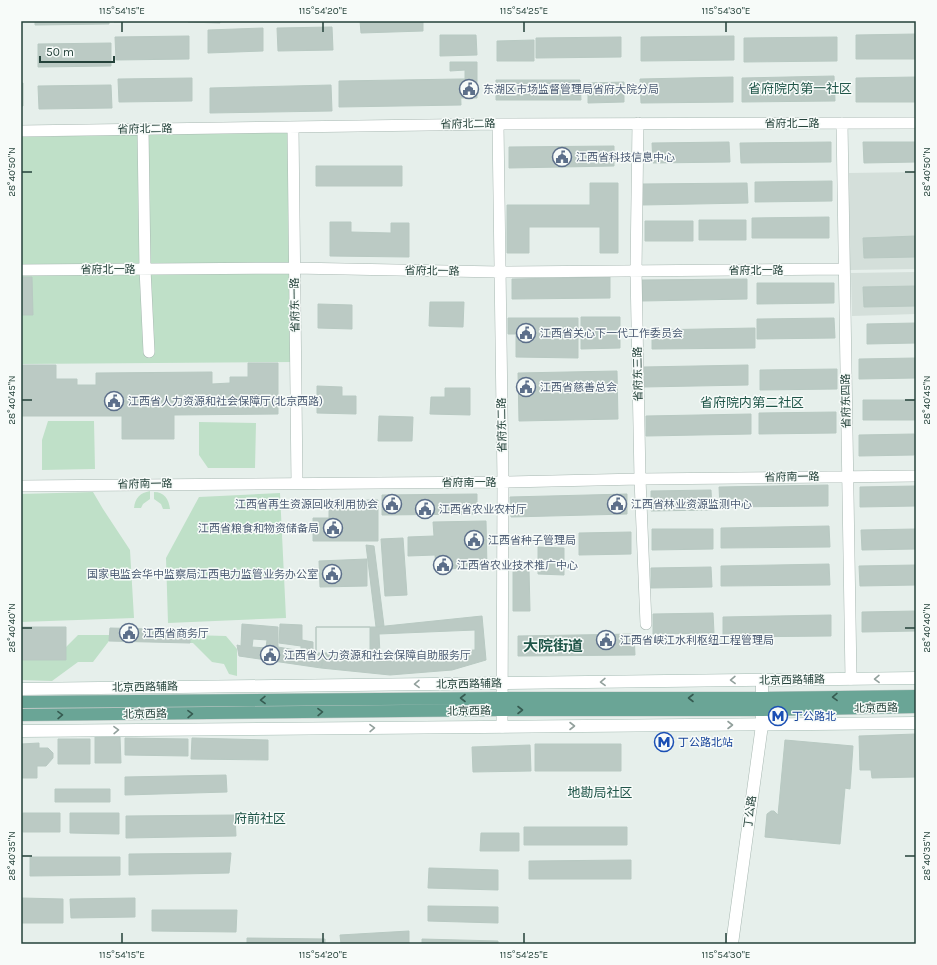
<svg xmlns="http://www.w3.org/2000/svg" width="937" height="965" viewBox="0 0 937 965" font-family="Karla,'Noto Sans SC',sans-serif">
  <rect width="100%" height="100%" fill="#e6efeb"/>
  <path fill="#d4dfda" d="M916,172v97l-66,1 -1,-97z
    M916,272v42l-64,2 -1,-43z"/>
  <path fill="#bfe0c8" d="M290,131l3,231 -272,2v-227z
    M48,421h46l1,48 -53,1v-30z
    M199,422l57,1 -1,45h-47l-9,-13z
    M150,491v8l-7,5 -2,4h-7c1,-10 6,-15 16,-17z
    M93,492l10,17 27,41 4,68 -113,4v-128z
    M154,492c10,0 15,7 16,17h-7l-2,-5 -7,-5z
    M280,493l6,125 -118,5 -2,-65 33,-61z
    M78,635h32l-1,6 -16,21h-15l-26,19 -31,-1v-20h45v-13z
    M190,635l36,1 11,13v27l-8,-2 -5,-10 -12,-2 -19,-19h-3z"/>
  <path fill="#bbcac4" stroke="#b8c9c2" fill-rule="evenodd" d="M35,21h74v3l-74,1z
    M114,21h74l-74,1z
    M188,21h32v2l-32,-1z
    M360,21h63v10l-62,2z
    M332,27l1,23 -55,1 -1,-23z
    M263,28v23l-55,2v-23z
    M916,34v25h-60v-24z
    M440,35h36l1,20 -37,1z
    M189,36v23l-73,1 -1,-23z
    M734,36v24l-93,1v-24z
    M621,37v20l-85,1v-20z
    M837,37v24l-93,1v-24z
    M534,40v21h-37v-20z
    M111,43v23l-73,1v-23z
    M450,62h27v36h-16l-1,-19h5v-9l-15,1z
    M834,76l1,25 -93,1v-24z
    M733,77v25l-92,1 -1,-24z
    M916,77v25h-60v-24z
    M192,78v23l-73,1 -1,-23z
    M460,79l1,26 -122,2v-26z
    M496,80h84l1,20h-85z
    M624,82v20l-36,1v-20z
    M21,83h2v23h-2z
    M111,85l1,23 -73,1 -1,-23z
    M331,85l1,26 -122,2v-25z
    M729,142l1,20 -77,1 -1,-20z
    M831,142v20l-90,1 -1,-20z
    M863,142h53v20l-52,1z
    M614,146v20l-105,2v-21z
    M316,166h86v20h-86z
    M832,181v20l-77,1v-20z
    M590,183h28v70h-18v-26h-71v26h-22v-48h83z
    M747,183l1,20 -106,2v-21z
    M829,217v21h-77v-20z
    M699,220h47v20h-47z
    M645,221h48v20h-48z
    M330,222h21v10l40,1v-10h18v34l-79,-1z
    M916,236v21l-52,1 -1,-20z
    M21,277h11l1,38h-12z
    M610,277v21l-98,1v-20z
    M747,279v20l-105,2v-21z
    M757,283h77v20l-77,1z
    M916,286v20l-52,1 -1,-20z
    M430,302h34l-1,25 -34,-1z
    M318,304l34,1v24l-34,-1z
    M581,317h39v31l-39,1z
    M508,318h70v40l-62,-1v-23h-8z
    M834,318l1,20 -78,1v-20z
    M916,323v20l-49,1v-20z
    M755,328v20l-103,1v-19z
    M916,358v20l-57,1v-20z
    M248,363h30v51l-104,1v24h-52v-23h-101v-51h35v14h21v6h19v-12l116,-1v12l18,-1v-6h18z
    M748,365v20l-105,2v-20z
    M837,369v20l-77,1v-20z
    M617,371l1,48 -99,2 -1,-48z
    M317,386l25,1v9h14v18l-39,-1z
    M445,388h25v27l-40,-1 1,-17h14z
    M863,400h53v20h-53z
    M836,412v21l-77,1v-21z
    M751,414v20l-105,2v-20z
    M379,416l34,1 -1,24h-34z
    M914,434v21l-55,1v-21z
    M828,485v21l-108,1 -1,-20z
    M916,486v20l-56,1v-20z
    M711,490l1,20 -61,1v-20z
    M477,494v20l-95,1v-20z
    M627,494v20l-116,3 -1,-20z
    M329,500h49v41h-65v-23h16z
    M486,521l1,47 -51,1 -1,-14 -27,1v-19l26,-1 -1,-14z
    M829,526l1,21 -109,1v-20z
    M652,529h61v20l-61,1z
    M916,529v20l-54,1 -1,-20z
    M631,532v22l-52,1v-22z
    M403,538l4,57 -22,1 -4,-57z
    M366,545l8,1 10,80 -8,1z
    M538,547l26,1v27l-26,-1z
    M367,559v27l-47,1 -1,-26z
    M829,564l1,21 -109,1v-20z
    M916,565v20l-56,1 -1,-20z
    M711,567l1,20 -61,1v-20z
    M513,569h16l1,42h-17z
    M916,611v20l-54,1v-20z
    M713,613l1,20 -61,1v-20z
    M831,615v21l-108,1v-20z
    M482,616l4,44 -34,10 -62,5 -69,-7 2,-8 -7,-7v-26h60z
    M242,624l36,3v20l23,4v-5l-22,-3 1,-19 22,1v15l11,2v14l-13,-2v4l23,2 -2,8 -82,-12 -2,-11 4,1zM253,639l14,1 -1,8 -14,-1z
    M21,627h45v33h-45z
    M316,627h54v26h-54z
    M110,628l80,2v13l-81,-2z
    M475,630v20l-95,4 -1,-20z
    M634,634l1,21 -117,1v-20z
    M916,734v43l-44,1 -1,-8h-11l-1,-34z
    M95,737h25l1,26h-26z
    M125,738l63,1v17l-63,-1z
    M192,738l76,2v20l-77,-1z
    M58,739h32v25h-32z
    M785,740l68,6 -3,43 -5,-1 -5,56 -75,-7 2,-23 4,-3h3l4,4z
    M39,743v5h9l5,5v5l-7,8h-9v12h-16v-34z
    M535,744h86v27h-86z
    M530,745l1,26 -58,1 -1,-25z
    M226,775l1,17 -102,3v-18z
    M55,789h55v13h-55z
    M23,813h37v19h-37z
    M70,813h49v21l-49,-1z
    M235,815l1,21 -110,2v-22z
    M524,827h103v18h-103z
    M481,833h38v18h-39z
    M231,853l-2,20 -100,2v-21z
    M30,857h90v18l-90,1z
    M631,860v19h-102v-18z
    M429,868l69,2v20l-70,-2z
    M21,898l42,1v24h-42z
    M135,898v19l-64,1 -1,-19z
    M428,906l70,1v16l-70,-2z
    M152,910h85l-1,22 -84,-1z
    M409,931v13h-68l-1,-9z
    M247,938l78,1v5h-78z
    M422,939l76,2v3h-76z"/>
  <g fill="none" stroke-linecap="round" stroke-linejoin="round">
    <defs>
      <path id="minor" d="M638,123l-2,148 4,208 6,145
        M842,123l9,556
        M498,124l5,358 -1,245
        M293,127l4,356
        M143,129l2,140 4,83
        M21,131l477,-7 418,-1
        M21,270l273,-2 205,4 345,-3
        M21,486l482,-4 137,-3 276,-3"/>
      <path id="tertiary" d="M732,944l30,-219v-45"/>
      <path id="secondary" d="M21,689l895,-11
        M21,731l895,-8"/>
      <path id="primary" d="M21,702l481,-4h260l154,-2
        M21,715l481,-5h260l154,-3"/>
    </defs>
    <use href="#minor" stroke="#a8b8b2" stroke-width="12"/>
    <use href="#tertiary" stroke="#a8b8b2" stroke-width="13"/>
    <use href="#secondary" stroke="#a4bbb3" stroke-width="13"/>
    <use href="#primary" stroke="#c2cac8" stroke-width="13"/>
    <use href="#minor" stroke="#fff" stroke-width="11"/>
    <use href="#tertiary" stroke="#fff" stroke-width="12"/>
    <use href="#secondary" stroke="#fff" stroke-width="12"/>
    <use href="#primary" stroke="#6aa596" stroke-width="12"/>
  </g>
  <defs><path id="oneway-chevron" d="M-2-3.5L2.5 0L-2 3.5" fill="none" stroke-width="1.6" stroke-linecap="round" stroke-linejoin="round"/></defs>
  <g stroke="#92a09c">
    <use href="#oneway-chevron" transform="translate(877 679) rotate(179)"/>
    <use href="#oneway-chevron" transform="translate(733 680) rotate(179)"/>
    <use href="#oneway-chevron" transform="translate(603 682) rotate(179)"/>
    <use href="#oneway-chevron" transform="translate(417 684) rotate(179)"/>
    <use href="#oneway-chevron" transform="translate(730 725)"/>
    <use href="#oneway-chevron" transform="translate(572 726)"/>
    <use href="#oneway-chevron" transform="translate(372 728) rotate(-1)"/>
    <use href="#oneway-chevron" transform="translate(116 730) rotate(-1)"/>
  </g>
  <g stroke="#365b51">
    <use href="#oneway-chevron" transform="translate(835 697) rotate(179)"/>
    <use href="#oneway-chevron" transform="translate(463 698) rotate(180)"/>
    <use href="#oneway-chevron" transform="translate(691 698) rotate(180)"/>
    <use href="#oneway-chevron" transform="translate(263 700) rotate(179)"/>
    <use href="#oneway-chevron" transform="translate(520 710)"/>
    <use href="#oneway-chevron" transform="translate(320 712) rotate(-1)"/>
    <use href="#oneway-chevron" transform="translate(190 714) rotate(-1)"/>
    <use href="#oneway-chevron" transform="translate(60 715) rotate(-1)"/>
  </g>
  <path fill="none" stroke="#24423a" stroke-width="1.5" d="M122,22v10M323,22v10M524,22v10M726,22v10M22,172h10M905,172h10M22,400h10M905,400h10M22,628h10M905,628h10M22,856h10M905,856h10M122,933v10M323,933v10M524,933v10M726,933v10"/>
  <defs>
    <symbol id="civic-ring" viewBox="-11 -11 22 22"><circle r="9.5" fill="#f7fbf9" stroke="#5c6f8a" stroke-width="1.5"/><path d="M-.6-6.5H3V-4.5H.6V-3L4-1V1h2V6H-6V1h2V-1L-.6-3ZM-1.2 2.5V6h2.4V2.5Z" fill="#5c6f8a"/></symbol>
    <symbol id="metro-ring" viewBox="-11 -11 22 22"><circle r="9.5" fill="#f7fbf9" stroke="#1a4fb4" stroke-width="1.5"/><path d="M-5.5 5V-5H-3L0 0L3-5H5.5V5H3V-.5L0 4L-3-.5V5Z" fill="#1a4fb4"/></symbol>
  </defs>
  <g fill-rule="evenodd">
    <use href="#civic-ring" x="458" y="78" width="22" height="22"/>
    <use href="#civic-ring" x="551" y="146" width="22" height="22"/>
    <use href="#civic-ring" x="515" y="322" width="22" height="22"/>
    <use href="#civic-ring" x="515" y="376" width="22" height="22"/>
    <use href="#civic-ring" x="103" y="390" width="22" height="22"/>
    <use href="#civic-ring" x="381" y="493" width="22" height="22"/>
    <use href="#civic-ring" x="606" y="493" width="22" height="22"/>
    <use href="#civic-ring" x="414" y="498" width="22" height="22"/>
    <use href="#civic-ring" x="322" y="517" width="22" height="22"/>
    <use href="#civic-ring" x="463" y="529" width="22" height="22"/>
    <use href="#civic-ring" x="432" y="554" width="22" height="22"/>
    <use href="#civic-ring" x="321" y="563" width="22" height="22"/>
    <use href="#civic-ring" x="118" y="622" width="22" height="22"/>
    <use href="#civic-ring" x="595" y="629" width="22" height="22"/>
    <use href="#civic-ring" x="259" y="644" width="22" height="22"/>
    <use href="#metro-ring" x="767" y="705" width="22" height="22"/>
    <use href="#metro-ring" x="653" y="731" width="22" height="22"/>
  </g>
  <g text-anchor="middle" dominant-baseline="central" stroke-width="3" stroke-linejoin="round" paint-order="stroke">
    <g font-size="11" fill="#4e5e75" stroke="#f7fbf9" text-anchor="start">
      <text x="483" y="89">东湖区市场监督管理局省府大院分局</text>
      <text x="576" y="157">江西省科技信息中心</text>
      <text x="540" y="333">江西省关心下一代工作委员会</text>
      <text x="540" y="387">江西省慈善总会</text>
      <text x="128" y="401">江西省人力资源和社会保障厅(北京西路)</text>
      <text x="378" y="504" text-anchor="end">江西省再生资源回收利用协会</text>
      <text x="631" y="504">江西省林业资源监测中心</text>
      <text x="439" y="509">江西省农业农村厅</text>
      <text x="319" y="528" text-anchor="end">江西省粮食和物资储备局</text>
      <text x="488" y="540">江西省种子管理局</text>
      <text x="457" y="565">江西省农业技术推广中心</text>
      <text x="318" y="574" text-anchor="end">国家电监会华中监察局江西电力监管业务办公室</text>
      <text x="143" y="633">江西省商务厅</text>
      <text x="620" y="640">江西省峡江水利枢纽工程管理局</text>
      <text x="284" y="655">江西省人力资源和社会保障自助服务厅</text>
    </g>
    <g font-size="11" fill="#24423a" stroke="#f7fbf9">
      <text x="792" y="123">省府北二路</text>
      <text transform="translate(468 124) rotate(-1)">省府北二路</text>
      <text transform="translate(145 129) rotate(-1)">省府北二路</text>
      <text x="108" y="269">省府北一路</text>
      <text x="756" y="270">省府北一路</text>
      <text transform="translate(432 271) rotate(1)">省府北一路</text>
      <text transform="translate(295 305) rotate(-91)">省府东一路</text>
      <text transform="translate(638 374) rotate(-91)">省府东三路</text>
      <text transform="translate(846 401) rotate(-91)">省府东四路</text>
      <text transform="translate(502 425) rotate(-91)">省府东二路</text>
      <text transform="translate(792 477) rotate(-1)">省府南一路</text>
      <text x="469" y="482">省府南一路</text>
      <text transform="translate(145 484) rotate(-1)">省府南一路</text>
      <text transform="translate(792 680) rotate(-1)">北京西路辅路</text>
      <text transform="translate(469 684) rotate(-1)">北京西路辅路</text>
      <text transform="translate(145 687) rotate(-1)">北京西路辅路</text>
      <text transform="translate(876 708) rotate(-1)">北京西路</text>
      <text transform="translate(469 711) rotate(-1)">北京西路</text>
      <text transform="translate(145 714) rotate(-1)">北京西路</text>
      <text transform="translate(750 812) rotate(-82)">丁公路</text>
    </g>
    <g font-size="11" fill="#164399" stroke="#f7fbf9" text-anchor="start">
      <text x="792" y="716">丁公路北</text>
      <text x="678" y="742">丁公路北站</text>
    </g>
    <g font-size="13" fill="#1f5548" stroke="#f7fbf9">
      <text x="800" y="88">省府院内第一社区</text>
      <text x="752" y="402">省府院内第二社区</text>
      <text x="600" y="792">地勘局社区</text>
      <text x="260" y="818">府前社区</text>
    </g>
    <g font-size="15" font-weight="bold" fill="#1f5548" stroke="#f7fbf9">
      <text x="553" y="646">大院街道</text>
    </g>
  </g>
  <rect width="937" height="965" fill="none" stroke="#f7fbf9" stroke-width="44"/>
  <path d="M40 56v6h74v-6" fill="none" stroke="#24423a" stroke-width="2"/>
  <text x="46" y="56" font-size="12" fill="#24423a" stroke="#f7fbf9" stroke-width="3" paint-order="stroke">50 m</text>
  <rect x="22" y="22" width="893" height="921" fill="none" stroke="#24423a" stroke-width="1.5"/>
  <g font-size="10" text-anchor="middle" fill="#24423a">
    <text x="122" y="14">115°54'15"E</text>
    <text x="323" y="14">115°54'20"E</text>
    <text x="524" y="14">115°54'25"E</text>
    <text x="726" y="14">115°54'30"E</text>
    <text transform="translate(11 172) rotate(-90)" y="4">28°40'50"N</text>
    <text transform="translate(926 172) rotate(-90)" y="4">28°40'50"N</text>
    <text transform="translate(11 400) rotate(-90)" y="4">28°40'45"N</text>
    <text transform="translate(926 400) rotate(-90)" y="4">28°40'45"N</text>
    <text transform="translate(11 628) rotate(-90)" y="4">28°40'40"N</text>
    <text transform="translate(926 628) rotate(-90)" y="4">28°40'40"N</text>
    <text transform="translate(11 856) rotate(-90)" y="4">28°40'35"N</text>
    <text transform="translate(926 856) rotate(-90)" y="4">28°40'35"N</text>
    <text x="122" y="958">115°54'15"E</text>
    <text x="323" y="958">115°54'20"E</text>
    <text x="524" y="958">115°54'25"E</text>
    <text x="726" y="958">115°54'30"E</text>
  </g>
</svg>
